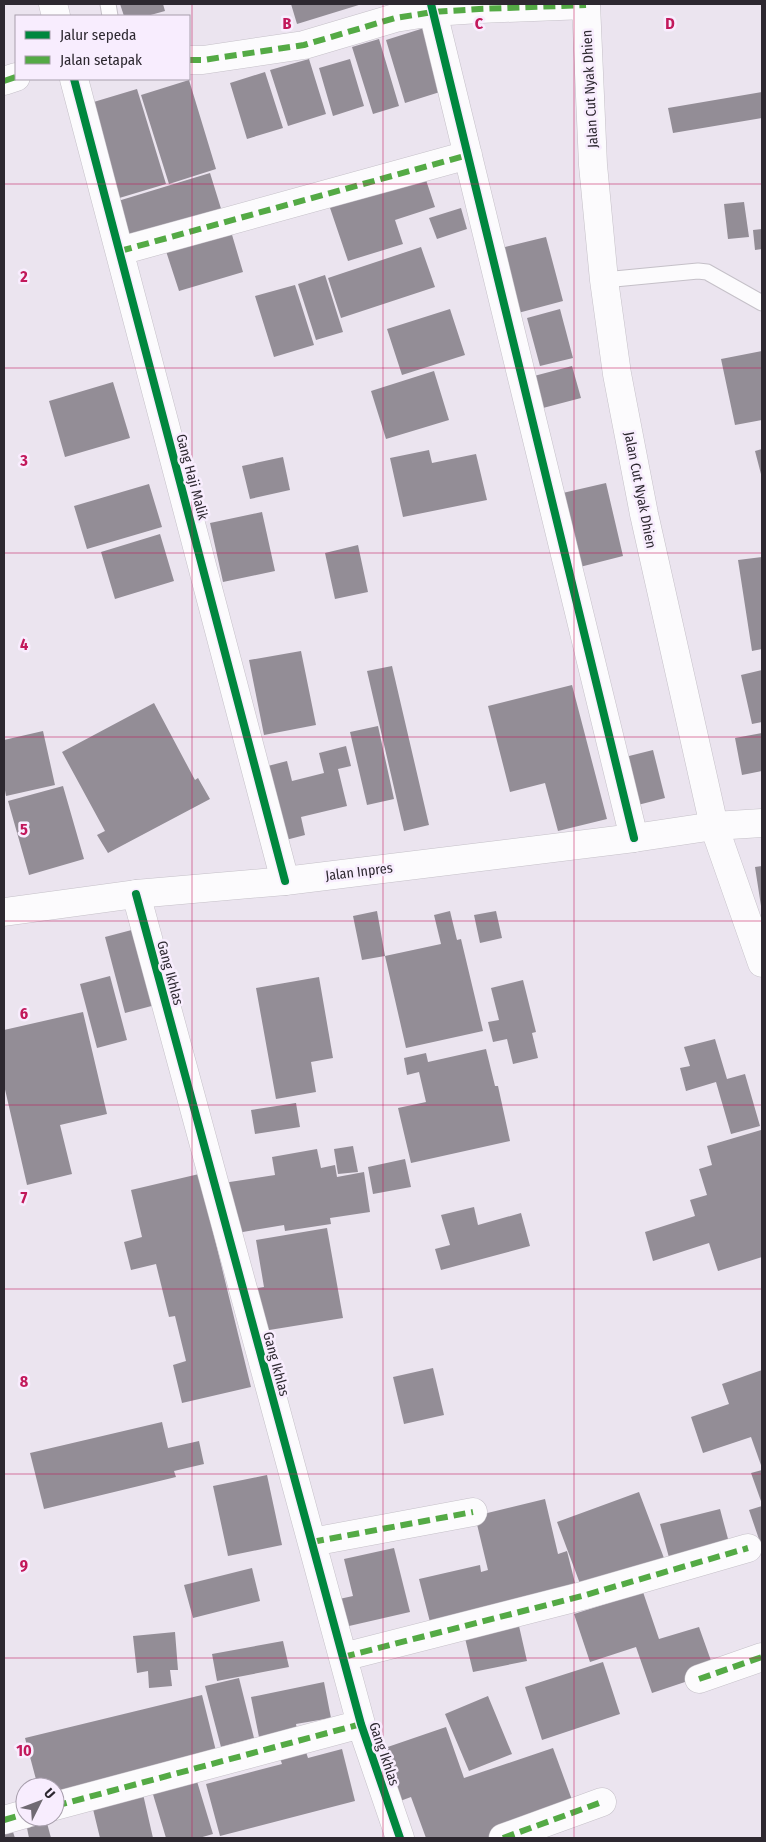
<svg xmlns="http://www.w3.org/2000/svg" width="766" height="1842" viewBox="0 0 766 1842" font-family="'Fira Sans Condensed',sans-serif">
  <rect width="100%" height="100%" fill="#ebe4ef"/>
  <path fill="#938d96" d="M120,4h43l2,7 -18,5h-23z
    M291,4h71l-65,20z
    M424,28l19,63 -38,12 -19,-63z
    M379,39l20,67 -26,8 -21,-67z
    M309,59l17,55 -38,12 -18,-56z
    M350,59l14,47 -31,10 -14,-48z
    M265,72l18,56 -36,11 -17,-56z
    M189,80l27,89 -47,15 -28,-89z
    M137,89l29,95 -50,15 -29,-95z
    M762,92v26l-89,15 -5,-25z
    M210,173l13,42 -92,28 -13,-42z
    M424,174l11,33 -40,13 8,24 -55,17 -19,-56z
    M744,202l5,35 -21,2 -4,-35z
    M461,208l6,21 -30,10 -8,-21z
    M230,228l13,44 -64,19 -14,-43z
    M762,229v20l-7,1 -2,-20z
    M546,237l17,64 -45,12 -17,-65z
    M421,247l14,40 -94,31 -13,-40z
    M325,275l18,57 -27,8 -18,-56z
    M295,285l19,60 -40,12 -19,-61z
    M450,309l15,46 -63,20 -15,-46z
    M560,309l13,49 -33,8 -13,-48z
    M762,351v69l-27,5 -14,-66z
    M572,366l9,32 -38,10 -9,-32z
    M434,371l15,49 -63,19 -15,-48z
    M113,382l17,56 -65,19 -16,-56z
    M762,449v29l-7,-27z
    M429,450l3,13 44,-9 11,46 -84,17 -13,-59z
    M283,457l7,33 -40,9 -8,-33z
    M606,483l17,73 -51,13 -18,-74z
    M149,484l13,43 -75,22 -13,-43z
    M262,512l13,59 -52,11 -13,-59z
    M160,534l14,47 -59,18 -14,-47z
    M358,545l10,47 -33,7 -10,-46z
    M762,557v92l-10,2 -14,-91z
    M301,651l15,74 -52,10 -15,-75z
    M392,666l37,159 -25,6 -37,-160z
    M762,670v52l-10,2 -11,-49z
    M572,685l35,134 -49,12 -13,-48 -35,9 -22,-86z
    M154,703l41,77 3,-2 12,21 -102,54 -11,-18 8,-4 -43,-79z
    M378,726l16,73 -27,6 -17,-73z
    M43,731l12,54 -49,11 -2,-12v-44z
    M762,733v38l-20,4 -7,-37z
    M346,746l5,20 -13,3 9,37 -46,11 4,18 -23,6 -18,-74 23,-6 5,20 32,-8 -5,-20z
    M653,750l12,48 -35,9 -13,-48z
    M63,786l21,73 -55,16 -21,-74z
    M762,866v40h-1l-6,-39z
    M377,911l8,45 -23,4 -9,-44z
    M450,911l7,29 4,-1 22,92 -77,17 -21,-92 56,-12 -7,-29z
    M496,911l6,27 -22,5 -6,-28z
    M143,927l20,76 -38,10 -20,-76z
    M110,976l17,64 -30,8 -17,-64z
    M319,977l14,81 -22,4 5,30 -40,7 -20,-111z
    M523,980l13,52 -4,1 6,25 -25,6 -6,-25 -14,3 -5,-20 11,-2 -8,-32z
    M83,1012l24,102 -47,11 12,49 -45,11 -23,-100v-55z
    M715,1039l12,40 18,-5 15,52 -29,8 -15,-52 -30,9 -6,-23 10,-2 -6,-19z
    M486,1049l9,37h3l12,55 -99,22 -13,-55 28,-6 -7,-30 -12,3 -3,-17 22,-5 2,9z
    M296,1103l4,24 -45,7 -4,-24z
    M761,1130l1,127 -44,14 -9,-28 -56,18 -8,-29 50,-16 -5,-16 17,-5 -8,-26 13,-4 -5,-19z
    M353,1146l5,26 -20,2 -4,-25z
    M317,1149l4,19 14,-3 2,12 27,-5 6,40 -40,6 1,6 -46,7 -1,-6 -53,9 -8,-51 52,-8 -3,-18z
    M405,1159l6,28 -38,7 -5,-27z
    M199,1174l52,213 -69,16 -9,-38 13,-4 -11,-45 -6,1 -13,-53 -25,6 -7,-28 18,-5 -11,-47z
    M474,1207l4,18 43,-12 9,33 -89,24 -6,-21 15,-4 -9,-30z
    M327,1228l16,90 -86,14 -7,-43 14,-2 -8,-47z
    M433,1368l11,47 -40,9 -11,-47z
    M762,1370v98l-11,-31 -48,16 -12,-36 38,-13 -7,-20z
    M162,1422l6,26 31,-7 5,23 -30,7 2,6 -132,32 -14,-56z
    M762,1470v34l-11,-31z
    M267,1475l15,70 -54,11 -15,-70z
    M639,1492l28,74 -85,23 -25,-67z
    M545,1499l13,55 9,-3 11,44 -148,27 -11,-43 61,-14 1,7 7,-2 -13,-54z
    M762,1506v42l-13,-38z
    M720,1509l11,41 -60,15 -11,-41z
    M394,1548l16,64 -74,17 -6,-28 23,-5 -9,-37z
    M252,1568l8,33 -67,17 -9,-33z
    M643,1592l16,47 40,-12 16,45 -63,21 -16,-46 -46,15 -16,-48z
    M519,1626l8,35 -54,11 -8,-34z
    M175,1632l3,38h-8l2,16 -23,2 -1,-17 -11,2 -4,-37z
    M283,1641l6,26 -72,14 -5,-27z
    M603,1662l17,52 -78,26 -17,-53z
    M239,1678l15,60 -33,9 -16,-61z
    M324,1682l7,36 -35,6 2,11 -38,7 -9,-45z
    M202,1695l15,60 -162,40v-8h-17l-13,-49z
    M488,1696l24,58 -43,17 -24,-57z
    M446,1727l18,51 89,-30 22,60 -87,30h-62l-15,-41 -19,7 -19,-52z
    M304,1746l4,12 34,-9 13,52 -135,35 -14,-52 76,-20 -4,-12z
    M196,1778l17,56 -14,4h-33l-14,-47z
    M143,1794l10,44h-53l-8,-33z
    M47,1823l4,15h-22l-2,-10z
    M13,1832l2,6h-11v-4z"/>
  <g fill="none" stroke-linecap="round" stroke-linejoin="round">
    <defs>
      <path id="service" d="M108,4l2,12
        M604,280l94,-9 9,1 55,31"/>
      <path id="minor" d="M53,4l3,12
        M431,4l203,834
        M189,60h14l101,-15 91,-27 38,-6 46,-3 107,-4
        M74,79l211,802
        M4,81l12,-4
        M120,251l348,-96
        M136,894l225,830 39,114
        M312,1542l161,-30
        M343,1657l239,-61 166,-48
        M699,1679l63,-22
        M55,1806l306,-82
        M4,1820l21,-6
        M503,1838l99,-36"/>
      <path id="tertiary" d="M4,912l132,-18 149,-13 349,-43 80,-12 48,-3"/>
      <path id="primary" d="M586,4l7,161 11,115 13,94 27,140 70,312 48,137"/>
    </defs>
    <use href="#service" stroke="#c5c0c8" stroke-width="17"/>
    <use href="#minor" stroke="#c5c0c8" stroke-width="29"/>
    <use href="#tertiary" stroke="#c5c0c8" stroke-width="29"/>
    <use href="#primary" stroke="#c5c0c8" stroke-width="29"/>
    <use href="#service" stroke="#fcfbfd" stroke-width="15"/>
    <use href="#minor" stroke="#fcfbfd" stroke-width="28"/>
    <use href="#tertiary" stroke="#fcfbfd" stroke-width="28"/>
    <use href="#primary" stroke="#fcfbfd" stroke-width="28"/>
    <path stroke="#54aa45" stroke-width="6" stroke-dasharray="12 6" stroke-linecap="butt" d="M189,60h14l101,-15 91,-27 38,-6 46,-3 107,-4
      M4,81l12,-4
      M120,251l348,-96
      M312,1542l161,-30
      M343,1657l239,-61 166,-48
      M699,1679l63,-22
      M55,1806l306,-82
      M4,1820l21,-6
      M503,1838l99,-36"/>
    <defs>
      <path id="cycleway" d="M431,4l203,834
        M74,79l211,802
        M136,894l225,830 39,114"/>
    </defs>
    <use href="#cycleway" stroke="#f8edfe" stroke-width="11"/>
    <use href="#cycleway" stroke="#00873e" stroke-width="8"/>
  </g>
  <path fill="none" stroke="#c2185b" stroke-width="1" stroke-opacity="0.55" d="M192,4v1834M383,4v1834M574,4v1834M4,184h758M4,368h758M4,553h758M4,737h758M4,921h758M4,1105h758M4,1289h758M4,1474h758M4,1658h758"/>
  <g text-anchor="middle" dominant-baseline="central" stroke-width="5" stroke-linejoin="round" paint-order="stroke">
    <g font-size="14" fill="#2d2830" stroke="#f8edfe">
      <text transform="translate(590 89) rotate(-93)">Jalan Cut Nyak Dhien</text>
      <text transform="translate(192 477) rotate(75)">Gang Haji Malik</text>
      <text transform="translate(640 490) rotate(79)">Jalan Cut Nyak Dhien</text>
      <text transform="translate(359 872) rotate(-7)">Jalan Inpres</text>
      <text transform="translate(170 973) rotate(75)">Gang Ikhlas</text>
      <text transform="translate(276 1364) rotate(75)">Gang Ikhlas</text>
      <text transform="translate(384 1754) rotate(71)">Gang Ikhlas</text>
    </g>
  </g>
  <g font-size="16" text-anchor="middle" font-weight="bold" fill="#c2185b" stroke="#f8edfe" stroke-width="5" stroke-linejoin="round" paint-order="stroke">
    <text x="287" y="29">B</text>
    <text x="479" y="29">C</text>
    <text x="670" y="29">D</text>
    <text x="24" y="282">2</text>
    <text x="24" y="466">3</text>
    <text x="24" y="650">4</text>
    <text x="24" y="835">5</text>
    <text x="24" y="1019">6</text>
    <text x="24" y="1203">7</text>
    <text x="24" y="1387">8</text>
    <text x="24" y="1571">9</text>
    <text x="24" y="1756">10</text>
  </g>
  <rect width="766" height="1842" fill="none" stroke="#2d2830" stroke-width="10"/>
  <rect x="15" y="15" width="175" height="65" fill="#f8edfe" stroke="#a79eac"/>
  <rect x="25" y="31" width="25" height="8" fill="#00873e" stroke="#a79eac"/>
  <text x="60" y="40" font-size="15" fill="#2d2830">Jalur sepeda</text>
  <rect x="25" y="56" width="25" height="8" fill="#54aa45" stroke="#a79eac"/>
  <text x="60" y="65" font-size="15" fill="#2d2830">Jalan setapak</text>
  <g transform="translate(40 1802) rotate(48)"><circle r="24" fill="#f8edfe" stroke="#a79eac"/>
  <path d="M0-4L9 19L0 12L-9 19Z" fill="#706a73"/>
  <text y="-8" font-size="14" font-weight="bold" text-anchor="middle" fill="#2d2830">U</text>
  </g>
</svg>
